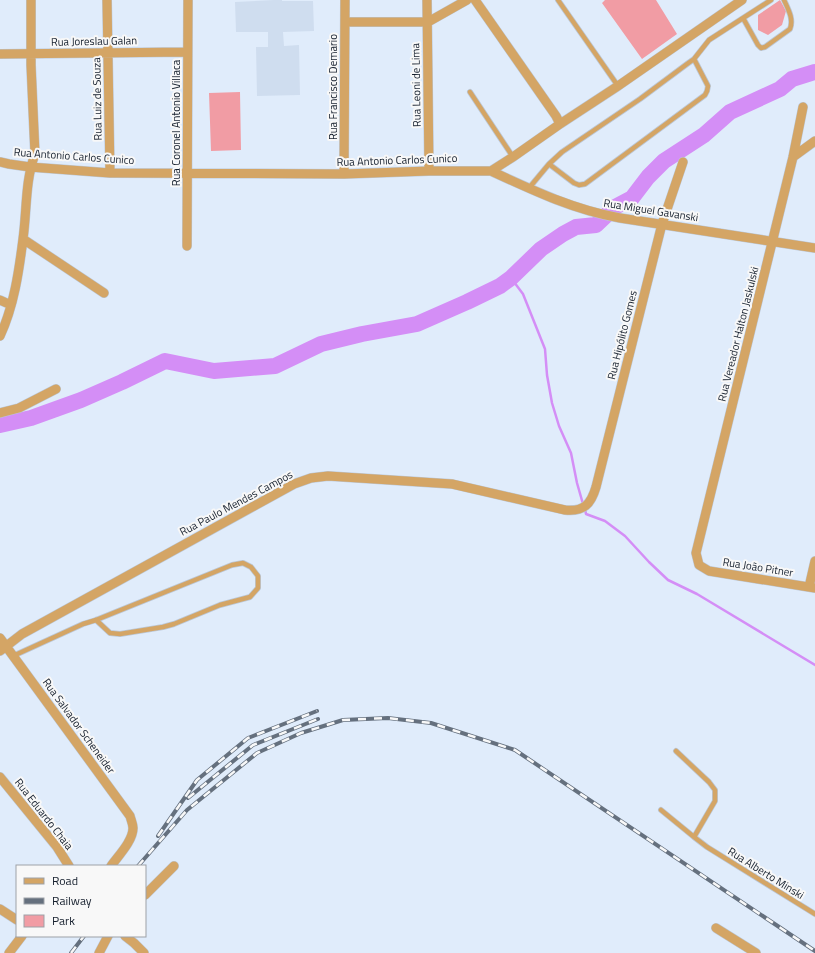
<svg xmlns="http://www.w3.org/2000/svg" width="815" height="953" viewBox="0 0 815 953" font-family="'Titillium Web',sans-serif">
  <rect width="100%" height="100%" fill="#e0ecfb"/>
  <path fill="#cfddef" d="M274,0h8v1h31l1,30 -31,1 1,14 15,-1 1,50 -43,1 -1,-49h12v-15h-32l-1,-30z"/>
  <path fill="#f19ca4" d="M605,0h51l21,34 -35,25 -40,-56z
    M780,0l6,11 -4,14 -14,10 -10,-5v-15z
    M240,92l1,58 -30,1 -2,-58z"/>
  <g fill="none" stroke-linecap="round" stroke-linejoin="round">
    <path stroke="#d48ef6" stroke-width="2.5" d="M511,278l12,16 22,55 2,26 5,28 7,23 12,27 6,30 6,21
      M585,509l1,5 19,7 20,15 24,26 19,18 29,14 118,71"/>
    <path stroke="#d48ef6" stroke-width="16" d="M0,425l31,-7 50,-18 41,-18 43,-21 49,10 61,-5 46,-22 41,-10 55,-10 50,-22 33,-16 11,-8 30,-29 22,-15 13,-7 20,-2 19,-18 17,-9 16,-21 16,-16 40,-26 26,-23 50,-23 12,-10 23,-7"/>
    <defs>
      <path id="lane" d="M558,0l60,86
        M743,18l15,27 3,3 4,-1 25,-18c4,-10 -2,-20 -6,-29
        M470,92l43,65
        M549,164l25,19 5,2 6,-1 120,-89 2,-4 1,-5 -14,-27
        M529,188l20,-24 13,-12 78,-53 47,-35 7,-5 15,-19 62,-40
        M13,656l70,-32 13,-4 136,-55 11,-2 8,4 7,9v12l-8,9 -30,8 -46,19 -11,3 -43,7 -10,-1 -14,-13
        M676,751l33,31 6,8v11l-21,36 13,10 108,67
        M661,810l33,27"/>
      <path id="street" d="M107,0l3,173
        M427,0l2,171
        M475,0l81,116 4,8
        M345,22h83l39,-22
        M0,54l187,-2
        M803,107l-10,50 -97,396 3,12 10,6 106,17
        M793,157l22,-16
        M0,162l9,2 21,3 80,6 234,1 85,-3h62l22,-14 47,-33 58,-38 124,-86
        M491,171c41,19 83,39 129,47l195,30
        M344,174l1,-174
        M23,239l81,54
        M187,246l1,-246
        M0,300l11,5
        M0,336c14,-30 19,-65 23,-97 4,-29 2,-58 12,-85l-4,-89v-65
        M0,413l19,-5 37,-19
        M809,587l6,-26
        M0,638l130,178c1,4 3,8 3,12 0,13 -15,28 -22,38
        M0,651l22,-17 272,-150 17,-6 17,-2 124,8 113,26c19,2 26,-6 31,-23l66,-263 21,-62
        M0,777l57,70 12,19
        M145,895l29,-29
        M0,909l17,11
        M716,928l40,25
        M125,936l9,7 10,10
        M9,953l13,-17
        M99,953l9,-17"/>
    </defs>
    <use href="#lane" stroke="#bbc7d6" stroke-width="6"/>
    <use href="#street" stroke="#bbc7d6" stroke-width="10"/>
    <use href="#lane" stroke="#d4a565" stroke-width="4.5"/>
    <use href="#street" stroke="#d4a565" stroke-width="9"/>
    <defs>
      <path id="rail" d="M188,798l65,-53 65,-26
        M158,836l39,-56 51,-42 69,-27
        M138,866l49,-56 70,-57 44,-20 42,-13 45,-2 43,5 84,27 300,201
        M71,953l13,-17"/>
    </defs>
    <use href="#rail" stroke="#65707e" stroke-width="4"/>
    <use href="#rail" stroke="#f8f8f8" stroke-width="2.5" stroke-dasharray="8" stroke-linecap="butt"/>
  </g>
  <g text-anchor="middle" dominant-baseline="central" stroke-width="4" stroke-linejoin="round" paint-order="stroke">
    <g font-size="11" fill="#151f2d" stroke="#f8f8f8">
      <text transform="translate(94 41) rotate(-1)">Rua Joreslau Galan</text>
      <text transform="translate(416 85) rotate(-91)">Rua Leoni de Lima</text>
      <text transform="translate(333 87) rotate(-90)">Rua Francisco Demario</text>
      <text transform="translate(97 99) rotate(-91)">Rua Luiz de Souza</text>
      <text transform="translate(176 123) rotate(-90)">Rua Coronel Antonio Villaca</text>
      <text transform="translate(74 156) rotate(4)">Rua Antonio Carlos Cunico</text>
      <text transform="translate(397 160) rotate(-2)">Rua Antonio Carlos Cunico</text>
      <text transform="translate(651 210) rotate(9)">Rua Miguel Gavanski</text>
      <text transform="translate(738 334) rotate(-76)">Rua Vereador Halton Jaskulski</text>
      <text transform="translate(622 335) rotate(-76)">Rua Hipólito Gomes</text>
      <text transform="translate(236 503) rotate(-28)">Rua Paulo Mendes Campos</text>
      <text transform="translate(758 567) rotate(9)">Rua João Pitner</text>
      <text transform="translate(79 726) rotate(54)">Rua Salvador Scheneider</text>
      <text transform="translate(44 814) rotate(52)">Rua Eduardo Chaia</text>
      <text transform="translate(766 873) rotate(32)">Rua Alberto Minski</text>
    </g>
  </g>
  <rect x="16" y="865" width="130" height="72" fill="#f8f8f8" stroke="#9da1a7"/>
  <rect x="24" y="878" width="20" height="6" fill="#d4a565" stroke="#9da1a7"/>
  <text x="52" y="885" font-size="12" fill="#151f2d">Road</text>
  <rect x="24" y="898" width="20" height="6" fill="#65707e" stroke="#9da1a7"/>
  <text x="52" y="905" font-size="12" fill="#151f2d">Railway</text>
  <rect x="24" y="915" width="20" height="12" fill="#f19ca4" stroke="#9da1a7"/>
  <text x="52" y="925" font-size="12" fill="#151f2d">Park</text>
</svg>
